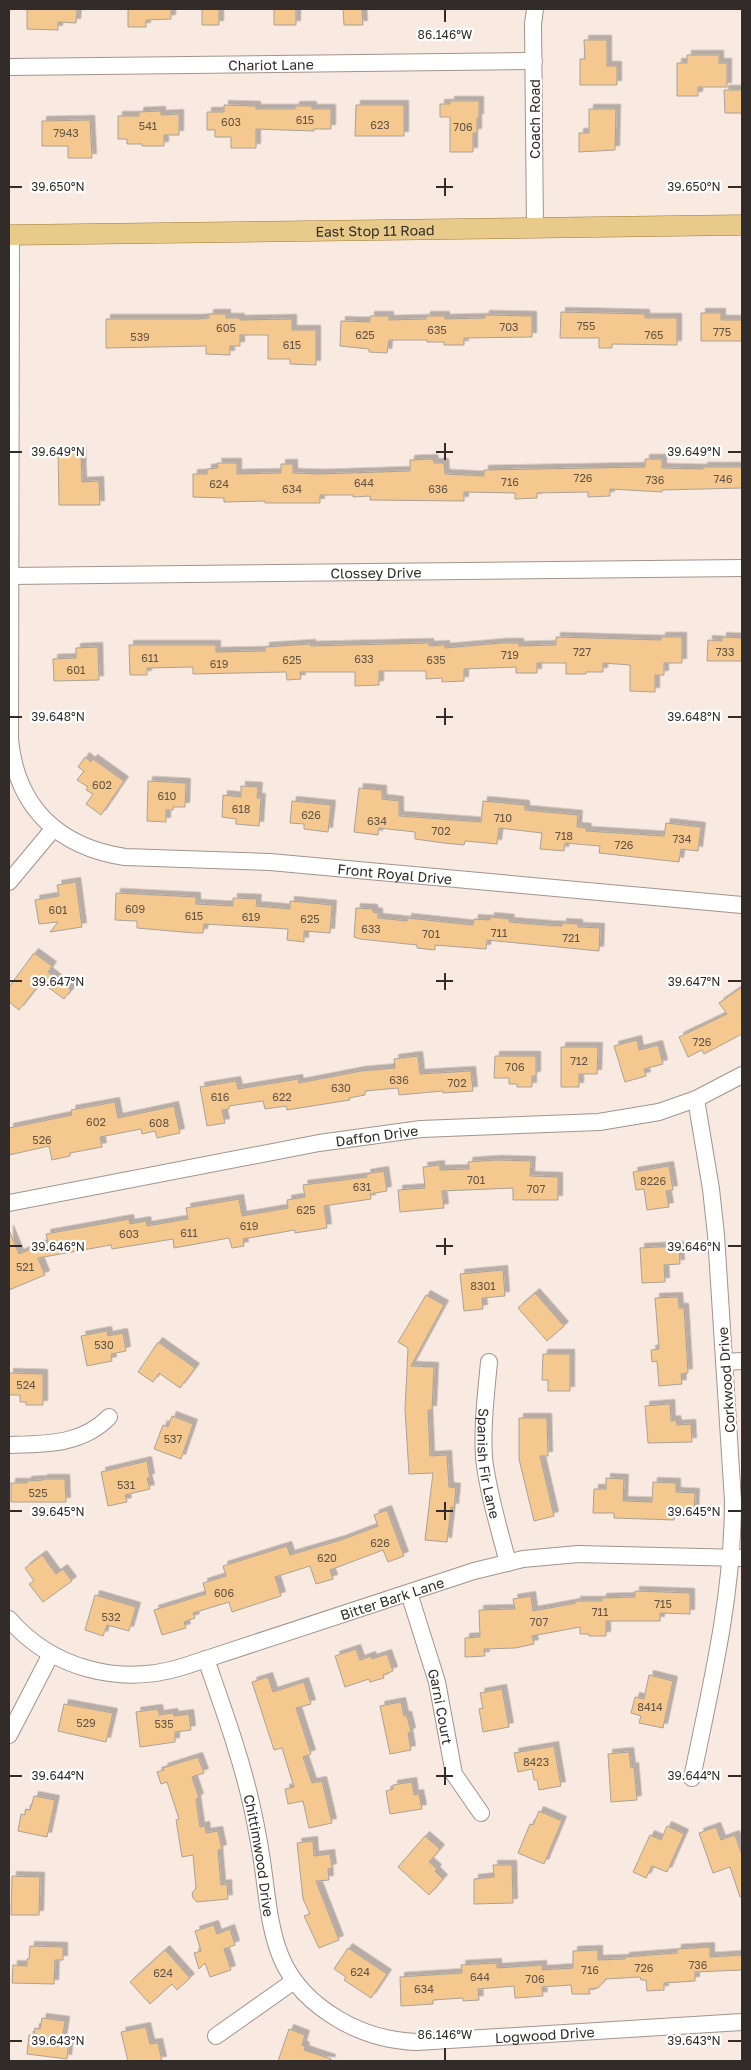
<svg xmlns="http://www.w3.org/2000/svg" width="751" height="2070" viewBox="0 0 751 2070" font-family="'Golos Text',sans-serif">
  <defs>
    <filter id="shadow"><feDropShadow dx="4.5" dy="-4.5" stdDeviation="0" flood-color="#0004"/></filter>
  </defs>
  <rect width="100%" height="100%" fill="#f8e9e1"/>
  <path fill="#f4c88f" stroke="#aba297" filter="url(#shadow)" d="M27,9h50l-1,14 -18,-1v8l-31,-1z
    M128,9h43v10l-25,1v7h-18z
    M202,9h17v16h-17z
    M274,9h22v16h-22z
    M343,9h19l1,16h-19z
    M584,40h23v26h10v19h-37v-26h5z
    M687,55h32v8h8v24h-29v9h-21v-33h10z
    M724,90h18v23h-17z
    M450,101h29v17h-2v15h-4v19h-23v-35h-10v-13h10z
    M224,105l32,1v3h39v-3h17v3h19v20h-17v2l-58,-2v19h-25v-11h-16v-7h-8v-18h17z
    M356,105h48v31h-49z
    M589,109h27l-1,41 -36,2v-19h10z
    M161,111v4l18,-1v21h-15v11h-22v-2h-15v-5h-9v-23h21v-4z
    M90,120l2,38h-24v-12h-26v-25z
    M561,312l84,2v4h32v27l-65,-1v4h-13v-10h-39z
    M701,313h20v7h21v21h-41z
    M209,314h17v4h14v2l52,-1v11h24v35l-26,-1v-5h-22v-24h-28v11h-10v9l-24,-1v-8l-100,2v-29h92l11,-1z
    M485,315l47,1v21l-68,1v7h-20v-3h-17v-2h-38l-2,13 -18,-1v-3l-29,-3 1,-25 29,1v-6h19v4l37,-1v-3h19v3l40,-1z
    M58,451h23l1,31 17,-1 1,24h-41z
    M433,459l1,4h10l1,11 39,2v-6l161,-3v-8h17v9l41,1v-2h39v21l-80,2v2l-52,-3v7l-22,1v-5l-51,1v5l-22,1v-6l-51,-1v9l-94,-1v-4l-17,1v-2h-33v8h-55v-2l-41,1v-4l-31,-1v-23h14v-5l11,-1 -1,-5h20v11l44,-1v-9h12v9l26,1 91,-3v-11z
    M556,637l105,3v-3h21v26h-18v12h-9v17l-25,-1v-26l-27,-2v9h-17v2h-20v-11h-29v10h-21v-6l-52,2v12l-22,1v-4l-16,1v-8h-47v14l-24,1v-14h-55l1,7 -14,1 -1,-8 -93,2v-7l-46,1v7h-17l-1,-30h87v7l49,-1v-4l46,-3v2l118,-3v3l16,-1v3l57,-5h17v3l37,-1z
    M722,637l20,1v23h-35l1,-21 14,1z
    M98,647l1,33 -45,1 -1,-22 23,-1v-10z
    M85,757l6,5 2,-3 31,22 -23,34 -15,-11 7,-10 -7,-4 2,-3 -11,-7 7,-9 -6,-4z
    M148,781l38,2 -1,24h-12v3h-7v12l-19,-1z
    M241,786l17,1 -1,11h4l-2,28 -23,-2v-5l-14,-2 1,-22 18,2z
    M359,788l23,2v9l17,2v15l82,6 2,-21 42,4v5l53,5 -1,12 10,1 -1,3 78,5 2,-13 35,4 -3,24 -17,-2 -2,13 -80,-9 1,-7 -35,-3 -1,8 -24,-2 2,-16 -43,-5 -2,16 -32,-3 -1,4 -20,-2 -29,-4v-7l-36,-4 -1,7 -24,-3z
    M292,801l39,4 -3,27 -24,-3v-5l-14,-1z
    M76,882l6,45 -32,5 8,-10 -19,2 -4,-24 24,-4 -2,-11z
    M116,893l80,4v7l37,2v-8l24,1 -1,7 34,3v-8l42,4 -2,28 -26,-2v11l-17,-2 1,-11 -84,-5 -1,9h-9l-57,-5v-7l-22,-1z
    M356,908l17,1v3l5,1v5l29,3v-3l66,7 1,-6 16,1v-3l20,2 -1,3 35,3 18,1v-3l16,1v3l22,1 -1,23 -112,-11 -1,9 -51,-4v5l-18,-2v-3l-57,-6 -6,-2z
    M34,953l18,13 -4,6 23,18 -7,9 -23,-17 -22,28 -10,-8v-15z
    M742,987v47l-38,20 -2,-4 -14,7 -9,-20 48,-23 -8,-11z
    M637,1040l2,10 19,-5 5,19 -19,5 2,7 -21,6 -11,-36z
    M561,1047h37l-1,27h-18v13h-18z
    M418,1056l2,18 51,-3 2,20 -30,2v-2l-44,4 -1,-7 -33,3v4l-16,3 1,2 -63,10 -1,-4 -21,3 -2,-8 -34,5v3l-7,1 3,13 -18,3 -7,-39 36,-6 2,8 60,-10 1,4 62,-12 34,-3 -1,-9z
    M495,1056h41v20h-4v11h-15v-3h-8v-6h-15z
    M115,1102l3,16 56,-12 6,27 -23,5 -2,-7 -13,3 -1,-5 -41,8 2,10 -32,6v3l-18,4 -3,-14 -40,9v-27l63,-13 -1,-5z
    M496,1160l35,1 -1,15 28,1v23h-45v-12l-71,3 2,17 -44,4 -2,-22 27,-2 -2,-21 17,-2v5l29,-1 -1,-7z
    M669,1166l4,24 -7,1 3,16 -22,3 -3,-21 -8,1 -3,-18z
    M384,1171l3,20 -17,3 1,5 -47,7 3,22 -32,5v-3l-52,9 1,7 -12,2 -3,-10 -55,10 -1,-9 -61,10 -1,-4 -73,13 7,17 -36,15v-60l10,24 29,-12 -2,-8 83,-15 1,5 16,-3 1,5 41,-7 -2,-11 53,-9 3,17 46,-8 -1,-8 18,-3 -2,-12 64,-8 -1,-3z
    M679,1246l1,18 -16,1 1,17 -23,1 -2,-35z
    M503,1270l2,26 -23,2 1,11 -19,2 -4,-37z
    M535,1293l29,33 -17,15 -29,-33z
    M426,1295l18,10 -33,61 23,1 -2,43h-4l2,46 17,-1 2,32 7,1 -2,20 -3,-1 -4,35 -22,-2 8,-67 -24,1 -4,-65 3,-61 -10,-6z
    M678,1297l1,11h5l4,65 -7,1 1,10 -23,2 -2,-25 -5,1 -1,-12 8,-1 -4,-51z
    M107,1331l1,5 15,-3 3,18 -15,3 1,7 -25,5 -6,-30z
    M158,1342l37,26 -15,20 -21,-15 -6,9 -15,-10z
    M543,1354h27v37h-22v-11h-6z
    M9,1373l34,1v31h-17v-3h-6v-7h-11z
    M670,1404l1,17 5,-1 1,5 14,-1 1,18 -44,1 -3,-37z
    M172,1416l21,8 -12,35 -27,-10 9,-24 5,2z
    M519,1418h28l1,38h-8l14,60 -20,5 -15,-62z
    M147,1461l3,17h-3l3,11 -25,6 2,7 -19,4 -7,-34z
    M606,1478l18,1 -1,22 29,1 1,-20 23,1v9l19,1 -1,21 -19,-1 -1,7 -60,-2v-5h-21l1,-24h12z
    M43,1479h22l1,23h-55v-19h16v-2l16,-1z
    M387,1510l17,46 -16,6 -5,-12 -53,20 3,9 -17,5 -6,-18 -35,11 6,19 -49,16 -3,-10 -36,11 2,5 -11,4 2,6 -24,7 -8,-25 52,-16 -3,-11 23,-7 -3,-10 64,-20 3,9 51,-15 37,-14 -4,-11z
    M42,1555l14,19 7,-5 9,12 -29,21 -14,-18 5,-3 -9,-13z
    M635,1591l55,2v21l-30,-1v8h-54v15h-17v-2h-9v-7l-48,9 2,8 -19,4 -31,1 1,7 -20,1v-19l15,-1 -1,-27 36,-1 -2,-10 18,-3 2,15 43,-8v-2h26v-3l33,-1z
    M95,1595l41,12 -7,24 -22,-6 -4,11 -18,-6z
    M356,1649l4,11 11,-4 1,3 15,-5 6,17 -10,4 1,3 -14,4 -1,-3 -24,8 -10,-31z
    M649,1675l24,6 -10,47 -24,-5 2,-7 -10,-3 4,-16 9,2z
    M268,1677l5,15 31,-10 7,22 -15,4 15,46 -8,3 9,26 10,-2 10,42 -23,5 -6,-27 -15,3 -3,-15 9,-2 -12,-39 -8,2 -22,-68z
    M502,1689l7,38 -26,5 -4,-23 4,-1 -3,-15z
    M401,1702l3,14h3l4,16 -3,1 3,17 -21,4 -10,-48z
    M64,1704l49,9 -7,29 -48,-11z
    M158,1709l1,6 14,-2 1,3 15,-2 2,16 -16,2v10l-35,5 -4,-35z
    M554,1746l7,40 -22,4 -2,-10h-3l-2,-11 -14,3 -4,-19z
    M629,1752l2,16 3,-1 3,33 -26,2 -3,-48z
    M198,1757l6,16 -12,4 7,21 -3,1 4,28 5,-1 1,7 12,-2 4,18 -4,1 3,35 6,-1 1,15 -31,3 -4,-4 -1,-5 4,-5 -3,-33 -11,2 -6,-37 3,-1 -12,-37 -6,2 -4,-12 7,-2 -1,-2z
    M412,1782l2,13 5,-1 3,15 -32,5 -4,-23 7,-2v-4z
    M34,1796l21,4 -8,37 -29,-6 3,-17 4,1 1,-6 4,1z
    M539,1811l23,10 -18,43 -26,-11 12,-29 3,1z
    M667,1826l17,8 -17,38 -15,-6 -6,12 -13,-6 17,-37 11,5z
    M716,1827l5,13 14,-5 7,20v42h-2l-10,-30 -17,6 -14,-40z
    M425,1836l15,13 -11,13 8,7 -2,2 8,8 -14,16 -31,-28z
    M313,1841l1,15 16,-2 2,14 -4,1 1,11 -13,1 23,59 -20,8 -15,-32 6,-2 -7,-15 -6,-56z
    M493,1865h19l1,38 -39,1v-25l20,-2z
    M12,1876l28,1 -1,38h-28z
    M214,1925l3,9 13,-5 5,16 -11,4 7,21 -21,7 -5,-14 -6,6 -5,-16 7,-2 -6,-20z
    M30,1946l33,1v13h-8l-1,24 -42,-1 1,-18 14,1v-7h2z
    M710,1947v10l32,-2v15l-47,2v9l-31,2v7l-17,1 -1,-11h-5l-1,-3 -34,2 -8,9 -9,1 1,5h-18l-1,-9 -29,2 1,9 -28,2 -1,-12 -36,3 1,11 -16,1v-3l-30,2v4l-32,2 -1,-29 62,-4 -1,-8 36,-2v5l45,-3v5l31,-2v-17l25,-1v10l27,-1v-2l52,-4v-4z
    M348,1948l39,26 -16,24 -27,-18 2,-3 -12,-8z
    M165,1950l25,28 -13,12 -5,-6 -22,20 -20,-22z
    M42,2018l23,3 -3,20h7l-2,18 -40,-5 2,-19 5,1 1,-8 5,1z
    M146,2027l4,17 8,-1 4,18h-34l-7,-29z
    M289,2029l16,6 -3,10 3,2 -1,3 27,9v2h-53z"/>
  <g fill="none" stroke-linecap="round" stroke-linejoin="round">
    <defs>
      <g id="minor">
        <path id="s1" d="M9,67l525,-6"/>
        <path d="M535,229l-2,-205 2,-15"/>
        <path id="s2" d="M11,235l-1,505c7,68 49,107 115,117l145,5 472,43"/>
        <path id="s3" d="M10,576l732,-8"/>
        <path d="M9,882l45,-54"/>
        <path id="s4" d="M9,1203l310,-60 102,-14 178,-7 60,-10 37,-13 46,-24"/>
        <path id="s5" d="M489,1362c-3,32 -7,64 -5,96 4,35 15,70 24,105"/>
        <path d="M724,1362l18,-1"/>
        <path d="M9,1445c36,-1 73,0 100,-28"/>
        <path id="s6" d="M409,1593l28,89 17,92 27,39"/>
        <path id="s7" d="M9,1619c43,50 111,67 173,48l292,-96 49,-12 55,-5 164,4"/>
        <path id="s8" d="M206,1659c17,49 35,98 46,148 5,23 9,45 12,68 8,64 13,108 74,144 25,15 50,22 79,23l325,-20"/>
        <path d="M9,1735l42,-81"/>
        <path d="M692,1778c19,-92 41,-183 41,-277l-17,-266 -5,-46 -15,-90"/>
        <path d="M216,2036l78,-55"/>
      </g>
      <g id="major">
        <path id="s9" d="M9,235l733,-10"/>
      </g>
    </defs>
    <use href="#minor" stroke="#a2948d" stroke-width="18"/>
    <use href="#major" stroke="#9e7b35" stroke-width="21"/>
    <use href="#minor" stroke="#fff" stroke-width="16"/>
    <use href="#major" stroke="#e8ca8a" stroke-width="20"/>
  </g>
  <path fill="none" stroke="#312c29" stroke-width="2" d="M445,10v12M445,178v18M10,187h12M436,187h17M728,187h13M445,443v17M10,452h12M436,452h17M728,452h13M445,708v17M10,717h12M436,717h17M728,717h13M445,973v17M10,981h12M436,981h17M728,981h13M445,1238v17M10,1246h12M436,1246h17M728,1246h13M445,1502v18M10,1511h12M436,1511h17M728,1511h13M445,1767v18M10,1776h12M436,1776h17M728,1776h13M10,2041h12M728,2041h13M445,2048v12"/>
  <g text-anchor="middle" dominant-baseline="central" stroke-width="4.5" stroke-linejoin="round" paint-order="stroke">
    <g font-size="11" fill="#625342">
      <text x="305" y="119">615</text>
      <text x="231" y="121">603</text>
      <text x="380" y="124">623</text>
      <text x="148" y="125">541</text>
      <text x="463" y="126">706</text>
      <text x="66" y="132">7943</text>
      <text x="586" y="325">755</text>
      <text x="509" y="326">703</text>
      <text x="226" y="327">605</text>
      <text x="437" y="329">635</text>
      <text x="722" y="331">775</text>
      <text x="365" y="334">625</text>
      <text x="654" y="334">765</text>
      <text x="140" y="336">539</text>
      <text x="292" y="344">615</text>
      <text x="583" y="477">726</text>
      <text x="723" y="478">746</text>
      <text x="655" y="479">736</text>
      <text x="510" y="481">716</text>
      <text x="364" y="482">644</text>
      <text x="219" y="483">624</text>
      <text x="292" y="488">634</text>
      <text x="438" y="488">636</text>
      <text x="582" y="651">727</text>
      <text x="725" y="651">733</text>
      <text x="510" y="654">719</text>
      <text x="150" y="657">611</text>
      <text x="364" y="658">633</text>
      <text x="292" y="659">625</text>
      <text x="436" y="659">635</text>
      <text x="219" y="663">619</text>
      <text x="76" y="669">601</text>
      <text x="102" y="784">602</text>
      <text x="167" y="795">610</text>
      <text x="241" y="808">618</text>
      <text x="311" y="814">626</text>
      <text x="503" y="817">710</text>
      <text x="377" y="820">634</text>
      <text x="441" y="830">702</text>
      <text x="564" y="835">718</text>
      <text x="682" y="838">734</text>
      <text x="624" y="844">726</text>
      <text x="135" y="908">609</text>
      <text x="58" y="909">601</text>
      <text x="194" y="915">615</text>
      <text x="251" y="916">619</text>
      <text x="310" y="918">625</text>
      <text x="371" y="928">633</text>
      <text x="499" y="932">711</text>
      <text x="431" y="933">701</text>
      <text x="571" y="937">721</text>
      <text x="702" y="1041">726</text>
      <text x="579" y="1060">712</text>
      <text x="515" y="1066">706</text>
      <text x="399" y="1079">636</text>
      <text x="457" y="1082">702</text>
      <text x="341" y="1087">630</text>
      <text x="220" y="1096">616</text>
      <text x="282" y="1096">622</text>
      <text x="96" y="1121">602</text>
      <text x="159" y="1122">608</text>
      <text x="42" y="1139">526</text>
      <text x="476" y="1179">701</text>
      <text x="653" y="1180">8226</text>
      <text x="362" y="1186">631</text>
      <text x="536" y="1188">707</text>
      <text x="306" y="1209">625</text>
      <text x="249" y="1225">619</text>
      <text x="189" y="1232">611</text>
      <text x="129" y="1233">603</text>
      <text x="25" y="1266">521</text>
      <text x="483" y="1285">8301</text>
      <text x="104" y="1344">530</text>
      <text x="26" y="1384">524</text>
      <text x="173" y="1438">537</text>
      <text x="126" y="1484">531</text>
      <text x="38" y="1492">525</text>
      <text x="380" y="1542">626</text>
      <text x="327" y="1557">620</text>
      <text x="224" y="1592">606</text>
      <text x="663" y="1603">715</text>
      <text x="600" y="1611">711</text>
      <text x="111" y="1616">532</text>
      <text x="539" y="1621">707</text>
      <text x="650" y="1706">8414</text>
      <text x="86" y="1722">529</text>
      <text x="164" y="1723">535</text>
      <text x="536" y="1761">8423</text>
      <text x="698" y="1964">736</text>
      <text x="644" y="1967">726</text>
      <text x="590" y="1969">716</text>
      <text x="360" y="1971">624</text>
      <text x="163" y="1972">624</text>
      <text x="480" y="1976">644</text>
      <text x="535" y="1978">706</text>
      <text x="424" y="1988">634</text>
    </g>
    <g font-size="14" fill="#312c29" stroke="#fff">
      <text stroke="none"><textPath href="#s1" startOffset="262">Chariot Lane</textPath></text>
      <text transform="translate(534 119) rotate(-90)">Coach Road</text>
      <text stroke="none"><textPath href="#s9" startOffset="366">East Stop 11 Road</textPath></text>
      <text stroke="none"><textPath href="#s3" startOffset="366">Clossey Drive</textPath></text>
      <text stroke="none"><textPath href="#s2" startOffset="954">Front Royal Drive</textPath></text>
      <text stroke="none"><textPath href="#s4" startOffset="374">Daffon Drive</textPath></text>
      <text transform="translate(726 1380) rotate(-94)">Corkwood Drive</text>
      <text stroke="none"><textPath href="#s5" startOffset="102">Spanish Fir Lane</textPath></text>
      <text stroke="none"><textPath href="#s7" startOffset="411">Bitter Bark Lane</textPath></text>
      <text stroke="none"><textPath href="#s6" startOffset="118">Garni Court</textPath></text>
      <text stroke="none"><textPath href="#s8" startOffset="204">Chittimwood Drive</textPath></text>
      <text stroke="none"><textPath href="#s8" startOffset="605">Logwood Drive</textPath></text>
    </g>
  </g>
  <g font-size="12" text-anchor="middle" fill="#312c29" stroke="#fff" stroke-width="4.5" stroke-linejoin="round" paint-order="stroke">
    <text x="445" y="39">86.146°W</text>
    <text x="58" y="191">39.650°N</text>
    <text x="694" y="191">39.650°N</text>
    <text x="58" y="456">39.649°N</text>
    <text x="694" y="456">39.649°N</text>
    <text x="58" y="721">39.648°N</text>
    <text x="694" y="721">39.648°N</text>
    <text x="58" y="986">39.647°N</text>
    <text x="694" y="986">39.647°N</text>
    <text x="58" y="1251">39.646°N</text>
    <text x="694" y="1251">39.646°N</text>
    <text x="58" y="1516">39.645°N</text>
    <text x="694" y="1516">39.645°N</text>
    <text x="58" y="1780">39.644°N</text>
    <text x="694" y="1780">39.644°N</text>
    <text x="445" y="2039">86.146°W</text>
    <text x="58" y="2045">39.643°N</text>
    <text x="694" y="2045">39.643°N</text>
  </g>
  <rect width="751" height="2070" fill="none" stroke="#312c29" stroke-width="20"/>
</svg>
